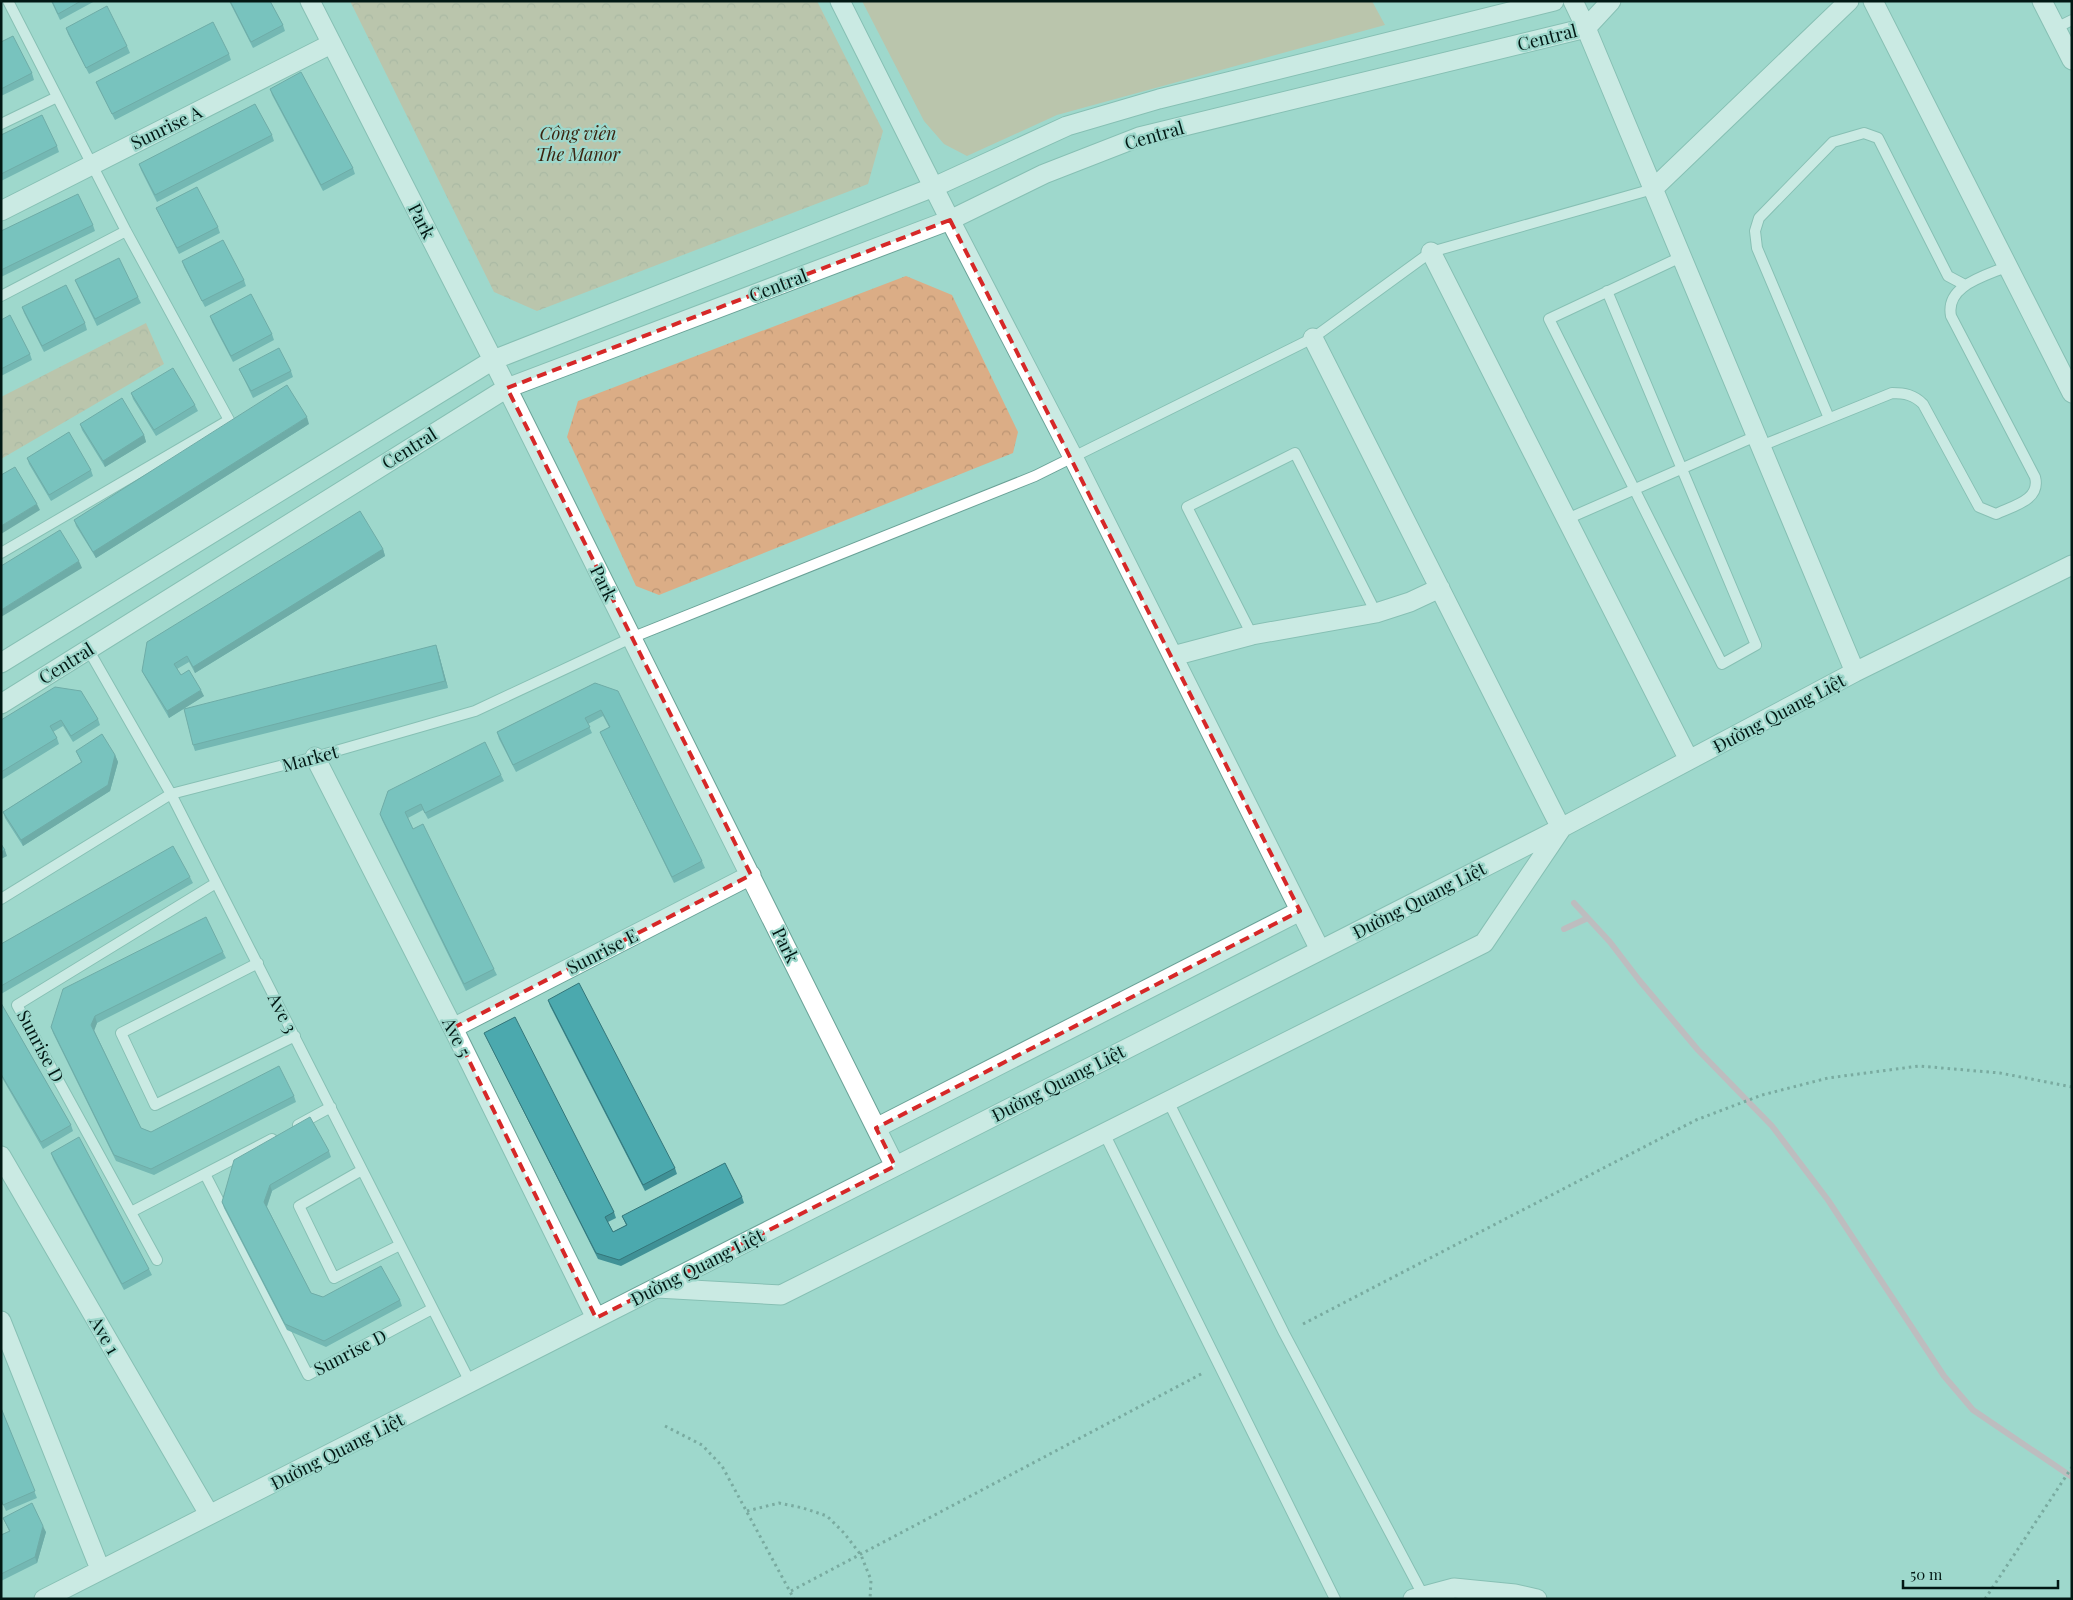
<svg xmlns="http://www.w3.org/2000/svg" width="2073" height="1600" viewBox="0 0 2073 1600" font-family="'Playfair Display',serif">
  <defs>
    <pattern id="park-crowns" width="20" height="18" patternUnits="userSpaceOnUse" patternTransform="scale(1.25)"><rect width="20" height="18" fill="#dbad86"/><path d="M2 6a3 3 0 1 1 6 0M12 15a3 3 0 1 1 6 0" fill="none" stroke="#ba9473"/></pattern>
  </defs>
  <rect width="100%" height="100%" fill="#9ed8cc"/>
  <path fill="#dbad86" d="M862,1h510l13,24 -328,90 -90,41 -23,-12 -20,-23z"/>
  <path fill="url(#park-crowns)" d="M350,1h467l66,130 -15,53 -331,127 -43,-19z
    M906,276l46,19 66,137 -5,21 -354,142 -23,-9 -69,-149 11,-36z
    M146,323l18,41 -163,95v-62z"/>
  <g fill="none" stroke-linecap="round" stroke-linejoin="round">
    <path stroke="#e39bb0" stroke-width="6" d="M1574,903l36,39 29,38 59,70 74,76 56,74 116,176 29,34 99,67
      M1564,929l24,-11"/>
    <defs>
      <path id="service" d="M2056,28l16,-8
        M1,124l56,-27
        M1607,291l149,354 -34,19 -173,-345 132,-62
        M1,296l125,-65
        M1829,418l-72,-170 -2,-17 4,-13 74,-76 31,-9 14,5 70,138 17,9
        M1761,446l131,-53c13,0 22,2 31,11l56,103 17,7c17,-8 45,-14 39,-37l-84,-161c-6,-31 35,-40 57,-50
        M1567,519l189,-83
        M1,553l228,-133 -103,-189 -118,-230
        M1252,635l-65,-128 108,-54 81,160
        M88,649l83,145 299,588
        M1,899l170,-105 144,-37 160,-46 156,-73 404,-162 278,-138 118,-86 222,-63
        M258,963l-137,70 34,72 140,-69
        M1168,1101l116,232 139,262
        M298,1125l33,-18
        M1104,1133l231,466
        M362,1170l-63,36 35,72 66,-33
        M205,1174l103,201 124,-66
        M131,1212l141,-73
        M157,1260l-140,-255 199,-122"/>
      <path id="minor" d="M310,1l183,359 402,806
        M840,1l110,219 123,237 247,493
        M1573,1l13,27 269,644
        M1873,1l199,392
        M2042,1l30,59
        M1653,189l196,-188
        M1,211l330,-167
        M1431,252l258,508
        M1313,338l248,490
        M1173,656l79,-21 124,-22 34,-11 30,-14
        M1,663l492,-303 441,-173 133,-61 92,-27 395,-98
        M1,704l506,-316 443,-168 94,-46 95,-37 447,-109 25,-27
        M315,757l138,271 143,290
        M453,1028l298,-153
        M876,1128l424,-217
        M1,1156l208,358
        M657,1288l124,7 703,-352 77,-114
        M1,1321l99,248
        M44,1599l1517,-771 294,-156 217,-107
        M1413,1599l41,-11 61,6 22,5"/>
    </defs>
    <use href="#service" stroke="#6aa297" stroke-width="12"/>
    <use href="#minor" stroke="#6aa297" stroke-width="21"/>
    <path stroke="#4c736b" stroke-width="3" stroke-dasharray="2.5 4" stroke-linecap="butt" d="M1303,1324l393,-204 66,-25 66,-17 91,-12 81,7 72,14
      M665,1426l37,19 20,21 72,133
      M747,1511l32,-8 24,5 24,8 17,17 17,22 10,25 -1,19
      M791,1591l412,-218
      M1985,1599l87,-132"/>
    <use href="#service" stroke="#fff" stroke-width="10"/>
    <use href="#minor" stroke="#fff" stroke-width="19"/>
  </g>
  <path fill="#409196" d="M51,1h44l-35,19z
    M229,1h41l13,24 2,6 -32,17z
    M66,28l61,18 3,7 -41,21 -21,-40z
    M1,42l31,31 2,7 -33,16z
    M229,54l2,6 -116,60 -16,-31 -3,-7z
    M270,89l83,79 2,6 -32,17 -51,-96z
    M1,135l56,11 2,6 -58,29z
    M272,135l2,6 -117,61 -16,-32 -2,-6z
    M156,208l62,19 2,6 -41,21z
    M93,225l2,6 -94,46v-46z
    M182,261l62,19 2,6 -41,21 -21,-40z
    M75,280l63,17 3,6 -44,23 -19,-39z
    M22,307l63,16 2,7 -43,22 -20,-39z
    M210,316l62,18 2,6 -41,22 -21,-40z
    M1,320l29,34 2,6 -31,16z
    M239,369l52,2 2,6 -40,21 -11,-23z
    M131,393l64,12 3,6 -42,25 -23,-37z
    M80,424l64,11 2,7 -41,25 -23,-37z
    M309,424l-213,134 -20,-32 -2,-6z
    M27,458l64,12 2,6 -42,25 -22,-37z
    M383,549l2,7 -190,117 -6,-11 -12,7 4,6 23,21 -35,22 -24,-41 -3,-6z
    M438,651l10,37 -253,63 -2,-6z
    M595,683l107,178 3,7 -31,15 -71,-145 -3,-6 9,-5 -6,-11 -15,8 4,9 -76,39 -17,-33 -2,-7z
    M98,719l2,6 -27,17 -10,-16 -10,6 4,6 2,6 -58,36v-60z
    M76,751l39,4 3,7 -8,29 -87,55 -18,-28 -2,-6 78,-50z
    M501,775l3,6 -76,38 -5,-9 -15,8 5,11 81,140 3,6 -31,16 -84,-171 -2,-6z
    M190,877l3,6 -192,111v-50z
    M223,952l3,6 -129,65 -3,7 47,98 10,4 143,-36 2,6 -142,73 -38,-14 -63,-128 -2,-6z
    M548,1000l127,168 2,6 -32,17 -95,-185z
    M1,1003l70,122 2,6 -30,18 -42,-73z
    M484,1033l130,179 2,6 -8,4 5,10 13,-7 -4,-9 120,-19 2,6 -123,63 -23,-7 -111,-220z
    M329,1151l2,6 -59,34 -5,16 44,86 12,4 77,3 2,6 -76,41 -39,-17 -63,-122 -2,-6z
    M51,1153l98,116 3,6 -28,15 -71,-131z
    M1,1408l36,90 -31,13 -5,-11z
    M3,1518l43,14 -9,31 -36,18v-46l8,-4z"/>
  <path fill="#34767a" d="M307,417l2,7 -213,134 -3,-6z
    M144,435l2,7 -41,25 -2,-6z
    M37,504l3,6 -39,24v-8z
    M383,549l2,7 -190,117 -2,-6z
    M79,561l3,7 -81,49v-7z
    M436,645l2,6 10,37 -3,-7z
    M201,690l3,6 -35,22 -2,-7z
    M115,755l3,7 -8,29 -87,55 -2,-6z
    M5,850l2,6 -6,3v-7z
    M95,1016l2,7 -3,8 -3,-6z
    M270,1185l2,6 -6,17 -2,-6z
    M43,1526l3,6 -9,31 -2,-6z"/>
  <path fill="#4ba9ae" stroke="#34767a" d="M52,1h29l-23,13z
    M230,1h40l13,24 -32,17z
    M107,6l20,40 -41,22 -20,-40z
    M213,22l16,32 -117,60 -16,-32z
    M13,36l19,37 -31,16v-47z
    M301,72l52,96 -32,17 -51,-96z
    M255,104l17,31 -117,60 -16,-31z
    M42,115l15,31 -56,28v-39z
    M197,187l21,40 -41,21 -21,-40z
    M78,194l15,31 -92,45v-39z
    M223,240l21,40 -42,21 -20,-40z
    M119,258l19,39 -43,22 -20,-39z
    M66,285l19,38 -43,23 -20,-39z
    M251,294l21,40 -41,22 -21,-40z
    M10,315l20,39 -29,15v-49z
    M279,348l12,23 -40,20 -12,-22z
    M173,368l22,37 -41,25 -23,-37z
    M287,385l20,32 -214,135 -19,-32z
    M122,398l22,37 -41,26 -23,-37z
    M69,432l22,38 -42,25 -22,-37z
    M15,467l22,37 -36,22v-51z
    M360,511l23,38 -190,118 -6,-11 -13,8 7,11 8,-5 12,20 -34,21 -25,-40 5,-29z
    M60,530l19,31 -78,49v-44z
    M436,645l9,36 -252,64 -9,-36z
    M595,683l23,8 84,170 -30,16 -72,-145 10,-5 -9,-17 -16,8 5,9 -77,38 -16,-33z
    M55,687l26,4 17,28 -27,17 -10,-16 -11,6 7,12 -56,34v-52z
    M102,734l13,21 -7,30 -87,55 -18,-28 79,-50 -6,-11z
    M485,742l16,33 -76,38 -4,-9 -16,8 8,17 10,-5 71,145 -30,15 -84,-170 8,-23z
    M1,844l4,6 -4,2z
    M173,846l17,31 -189,109v-42z
    M206,917l17,35 -128,64 -4,9 50,103 10,4 128,-66 15,30 -143,73 -37,-14 -63,-128 12,-38z
    M579,983l96,185 -32,17 -95,-185z
    M1,1003l70,122 -30,17 -40,-68z
    M515,1017l99,195 -9,5 8,15 14,-7 -5,-9 103,-53 17,34 -123,63 -23,-7 -112,-220z
    M310,1117l19,34 -59,34 -6,17 47,91 12,4 58,-31 19,34 -76,41 -39,-17 -63,-122 12,-42z
    M79,1137l70,132 -27,15 -71,-131z
    M1,1408l34,83 -32,14 -2,-6z
    M32,1503l11,23 -8,31 -34,17v-39l9,-4 -7,-13z"/>
  <path d="M0 0H2073V1600H0ZM950,220l350,691 -424,217 19,38 -299,152 -143,-290 298,-153 -244,-487z" fill="#9ed8cc" fill-opacity=".55" fill-rule="evenodd"/>
  <path fill="none" stroke="#d62828" stroke-width="4" stroke-dasharray="10 6" stroke-linejoin="round" d="M950,220l350,691 -424,217 19,38 -299,152 -143,-290 298,-153 -244,-487z"/>
  <g text-anchor="middle" dominant-baseline="central" stroke-width="4.5" stroke-linejoin="round" paint-order="stroke">
    <g font-size="18" fill="#021814" stroke="#9ed8cc">
      <text transform="translate(1547 37) rotate(-14)">Central</text>
      <text transform="translate(166 127) rotate(-26)">Sunrise A</text>
      <text transform="translate(1154 135) rotate(-16)">Central</text>
      <text transform="translate(422 221) rotate(63)">Park</text>
      <text transform="translate(778 285) rotate(-21)">Central</text>
      <text transform="translate(409 448) rotate(-32)">Central</text>
      <text transform="translate(604 583) rotate(64)">Park</text>
      <text transform="translate(66 663) rotate(-32)">Central</text>
      <text transform="translate(1779 713) rotate(-28)">Đường Quang Liệt</text>
      <text transform="translate(310 758) rotate(-15)">Market</text>
      <text transform="translate(1419 900) rotate(-27)">Đường Quang Liệt</text>
      <text transform="translate(786 945) rotate(64)">Park</text>
      <text transform="translate(602 951) rotate(-27)">Sunrise E</text>
      <text transform="translate(283 1013) rotate(63)">Ave 3</text>
      <text transform="translate(457 1037) rotate(64)">Ave 5</text>
      <text transform="translate(41 1046) rotate(62)">Sunrise D</text>
      <text transform="translate(1058 1083) rotate(-27)">Đường Quang Liệt</text>
      <text transform="translate(697 1267) rotate(-27)">Đường Quang Liệt</text>
      <text transform="translate(105 1335) rotate(60)">Ave 1</text>
      <text transform="translate(350 1352) rotate(-27)">Sunrise D</text>
      <text transform="translate(337 1451) rotate(-27)">Đường Quang Liệt</text>
    </g>
    <g font-size="18" font-style="italic" fill="#3b2410" stroke="#9ed8cc">
      <text x="578" y="133">Công viên<tspan x="578" dy="21">The Manor</tspan></text>
    </g>
  </g>
  <rect width="2073" height="1600" fill="none" stroke="#021814" stroke-width="5"/>
  <path d="M1903 1580v8h155v-8" fill="none" stroke="#021814" stroke-width="2.5"/>
  <text x="1910" y="1580" font-size="15" fill="#021814" stroke="#9ed8cc" stroke-width="4" paint-order="stroke">50 m</text>
</svg>
